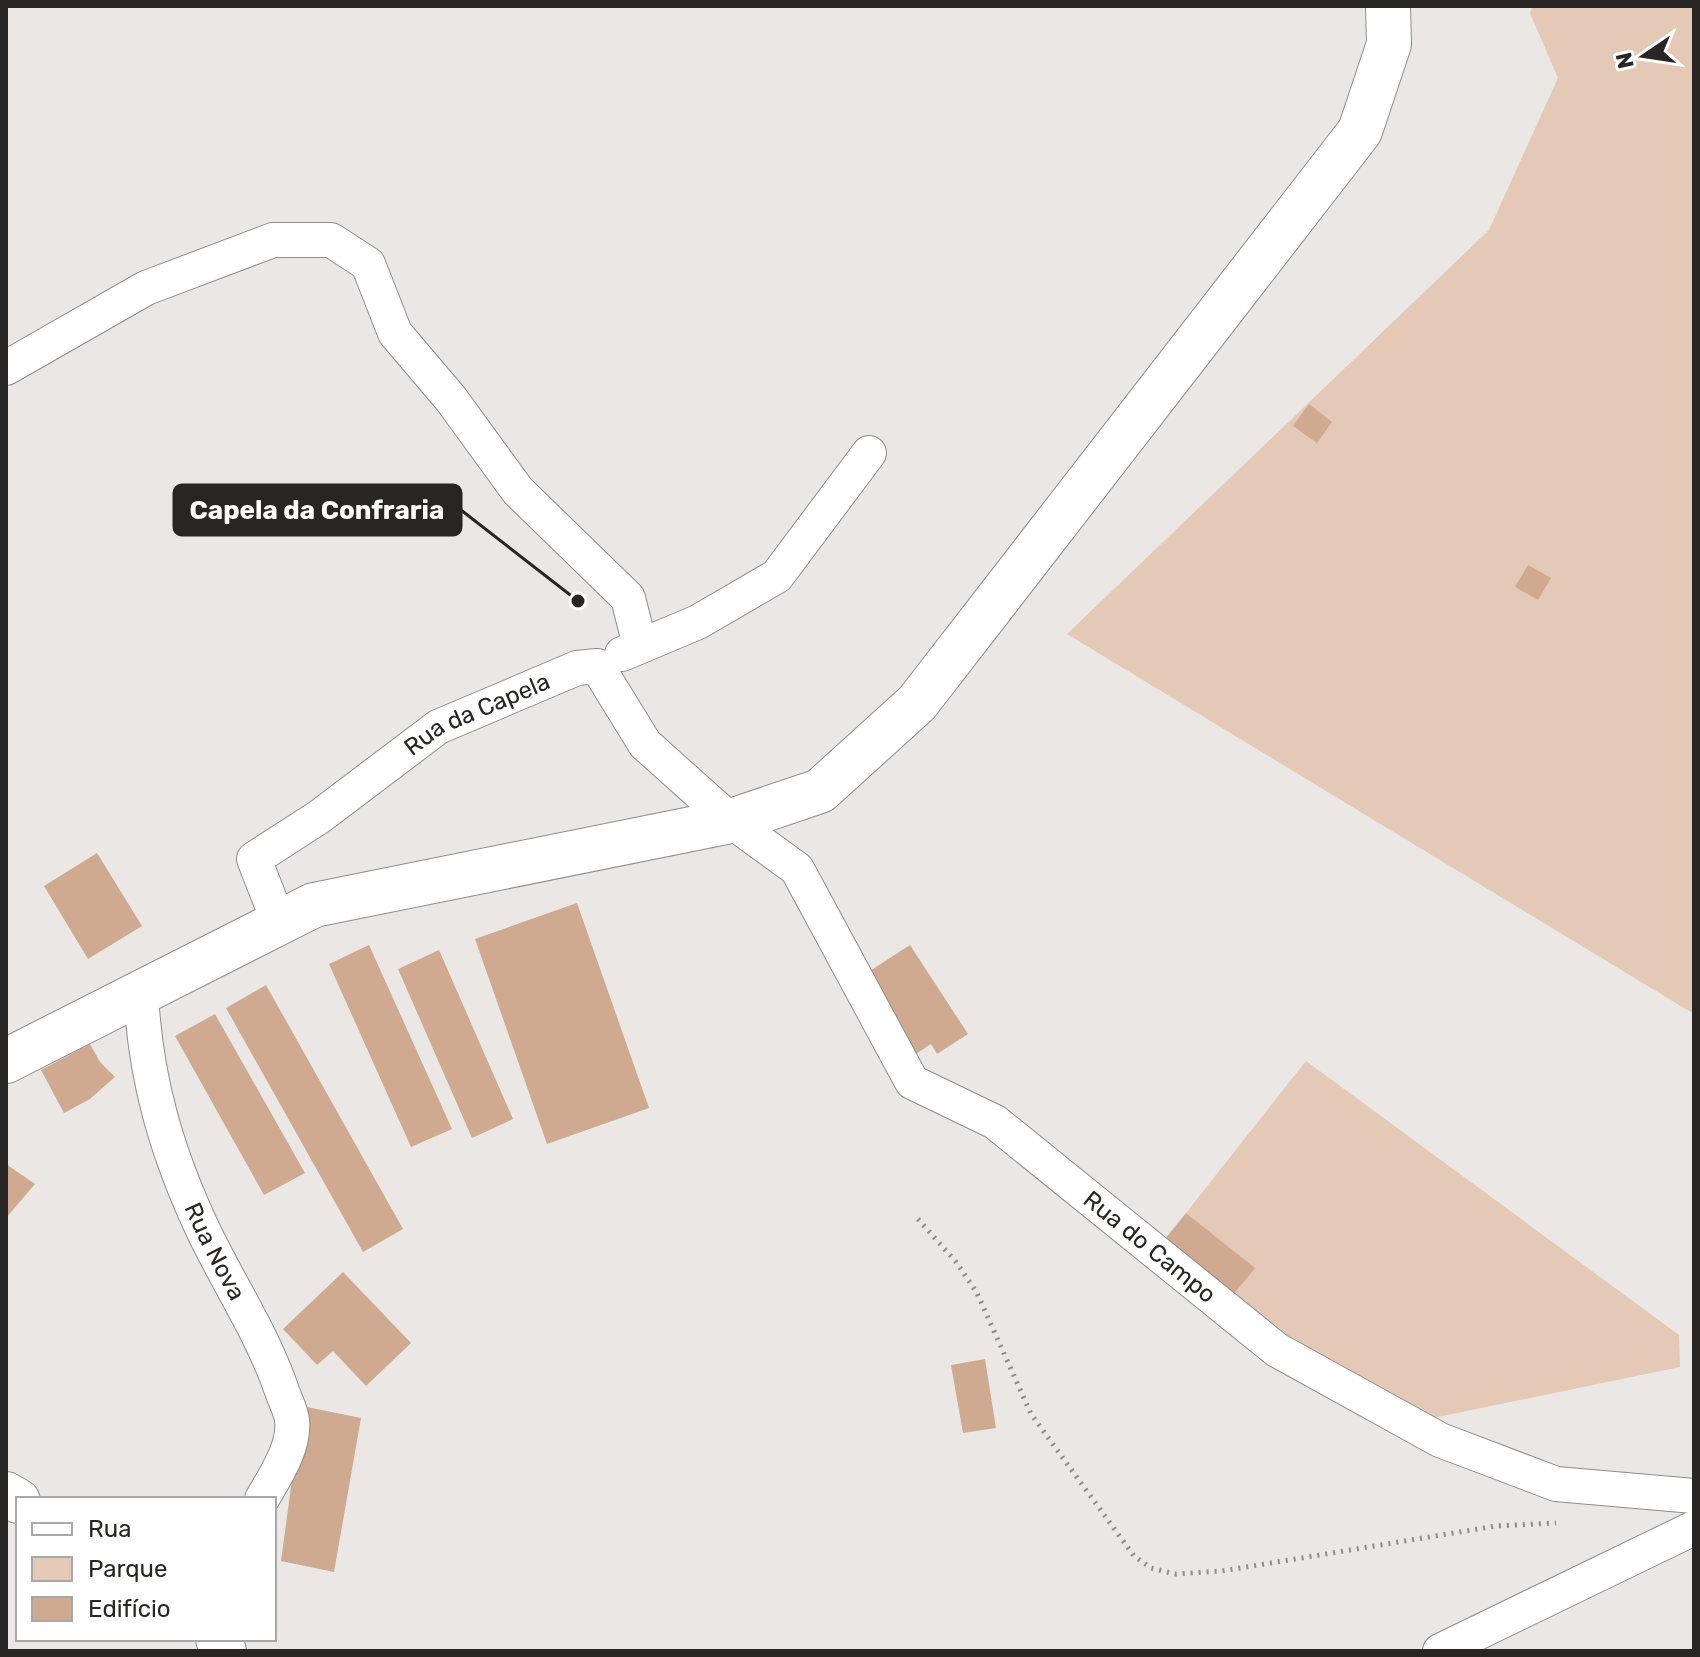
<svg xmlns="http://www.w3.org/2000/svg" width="1700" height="1657" viewBox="0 0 1700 1657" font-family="Rubik,sans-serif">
  <rect width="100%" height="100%" fill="#eae7e4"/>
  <path fill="#e4c9b7" d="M1532,6h162v1008l-627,-380 422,-404 69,-152 -28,-65z
    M1306,1061l373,274 1,32 -257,53 -139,-78 -55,-42 25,-32 -68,-55z"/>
  <path fill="#cfaa91" d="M1309,404l23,18 -15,21 -24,-17z
    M1528,565l23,13 -13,22 -23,-13z
    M97,853l45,73 -54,33 -44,-73z
    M577,903l72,205 -102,36 -72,-205z
    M369,945l83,184 -41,18 -82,-183z
    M910,945l58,89 -31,20 -6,-10 -17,11 -52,-79z
    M439,950l74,169 -41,19 -74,-169z
    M266,985l137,244 -40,23 -137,-244z
    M215,1014l90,159 -41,22 -89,-159z
    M90,1044l10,18 15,15 -25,22 -26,14 -23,-43z
    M6,1164l29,20 -29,34z
    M1186,1213l69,55 -26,32 -69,-55z
    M343,1272l68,71 -45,43 -33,-35 -16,14 -34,-36z
    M985,1359l11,69 -33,5 -12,-68z
    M302,1406l59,12 -27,154 -53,-11z"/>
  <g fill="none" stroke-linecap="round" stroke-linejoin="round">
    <defs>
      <g id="minor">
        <path d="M6,368l140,-80 127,-48h58l37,24 27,69 56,66 67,92 110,107 12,48"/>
        <path d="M622,654l76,-32 79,-46 92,-123"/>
        <path id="s1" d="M279,923l-25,-64 65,-42 119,-90 139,-59 20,-2 48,78 86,77 66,48 115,213 83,40 282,228 163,90 116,44 138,12"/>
        <path id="s2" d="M141,992c4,87 26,162 63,240 26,54 59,103 78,159 3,9 9,20 10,29 3,28 -17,56 -30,79"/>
        <path d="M1440,1651l254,-123"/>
      </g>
      <path id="secondary" d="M6,1061l308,-156 417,-84 89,-30 97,-88 443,-572 29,-87 -1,-38
        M6,1494l12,7
        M218,1639l6,12"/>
    </defs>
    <use href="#minor" stroke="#8f8c8b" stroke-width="36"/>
    <use href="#secondary" stroke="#8f8c8b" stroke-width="46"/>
    <path stroke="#8e8c8a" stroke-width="5" stroke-dasharray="2 6" stroke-linecap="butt" d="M918,1219l38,43 21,31 54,121 103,142 17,12 24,6 47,-3 274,-45 60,-3"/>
    <use href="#minor" stroke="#fff" stroke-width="34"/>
    <use href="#secondary" stroke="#fff" stroke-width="44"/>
  </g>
  <g text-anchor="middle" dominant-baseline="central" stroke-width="8" stroke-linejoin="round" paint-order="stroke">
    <g font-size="24" fill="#272625" stroke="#fff">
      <text stroke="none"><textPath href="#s1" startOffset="336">Rua da Capela</textPath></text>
      <text stroke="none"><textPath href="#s1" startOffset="1288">Rua do Campo</textPath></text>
      <text stroke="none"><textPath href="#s2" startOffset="272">Rua Nova</textPath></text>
    </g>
  </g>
  <path fill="none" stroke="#272625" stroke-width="3" d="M578 601L461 510"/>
  <circle fill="#272625" stroke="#fff" stroke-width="3" cx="578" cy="601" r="8"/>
  <rect fill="#272625" stroke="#272625" stroke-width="3" x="174" y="485" width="287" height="50" rx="8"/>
  <g font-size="26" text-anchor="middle" font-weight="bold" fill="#fff">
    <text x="317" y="519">Capela da Confraria</text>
  </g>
  <rect width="1700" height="1657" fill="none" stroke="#272625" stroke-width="16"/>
  <rect x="16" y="1497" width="260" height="144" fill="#ffffff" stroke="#a9a8a8" stroke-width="2"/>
  <rect x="32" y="1523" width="40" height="12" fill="#ffffff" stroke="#a9a8a8" stroke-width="2"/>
  <text x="88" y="1537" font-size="24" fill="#272625">Rua</text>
  <rect x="32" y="1557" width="40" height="24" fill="#e4c9b7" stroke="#a9a8a8" stroke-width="2"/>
  <text x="88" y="1577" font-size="24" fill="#272625">Parque</text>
  <rect x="32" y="1597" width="40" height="24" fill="#cfaa91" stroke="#a9a8a8" stroke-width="2"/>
  <text x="88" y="1617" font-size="24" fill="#272625">Edifício</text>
  <g transform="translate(1644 56) rotate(257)" stroke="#ffffff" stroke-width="6" paint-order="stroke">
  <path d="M0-6L14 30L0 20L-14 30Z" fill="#272625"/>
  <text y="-12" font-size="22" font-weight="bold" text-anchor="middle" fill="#272625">N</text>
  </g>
</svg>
